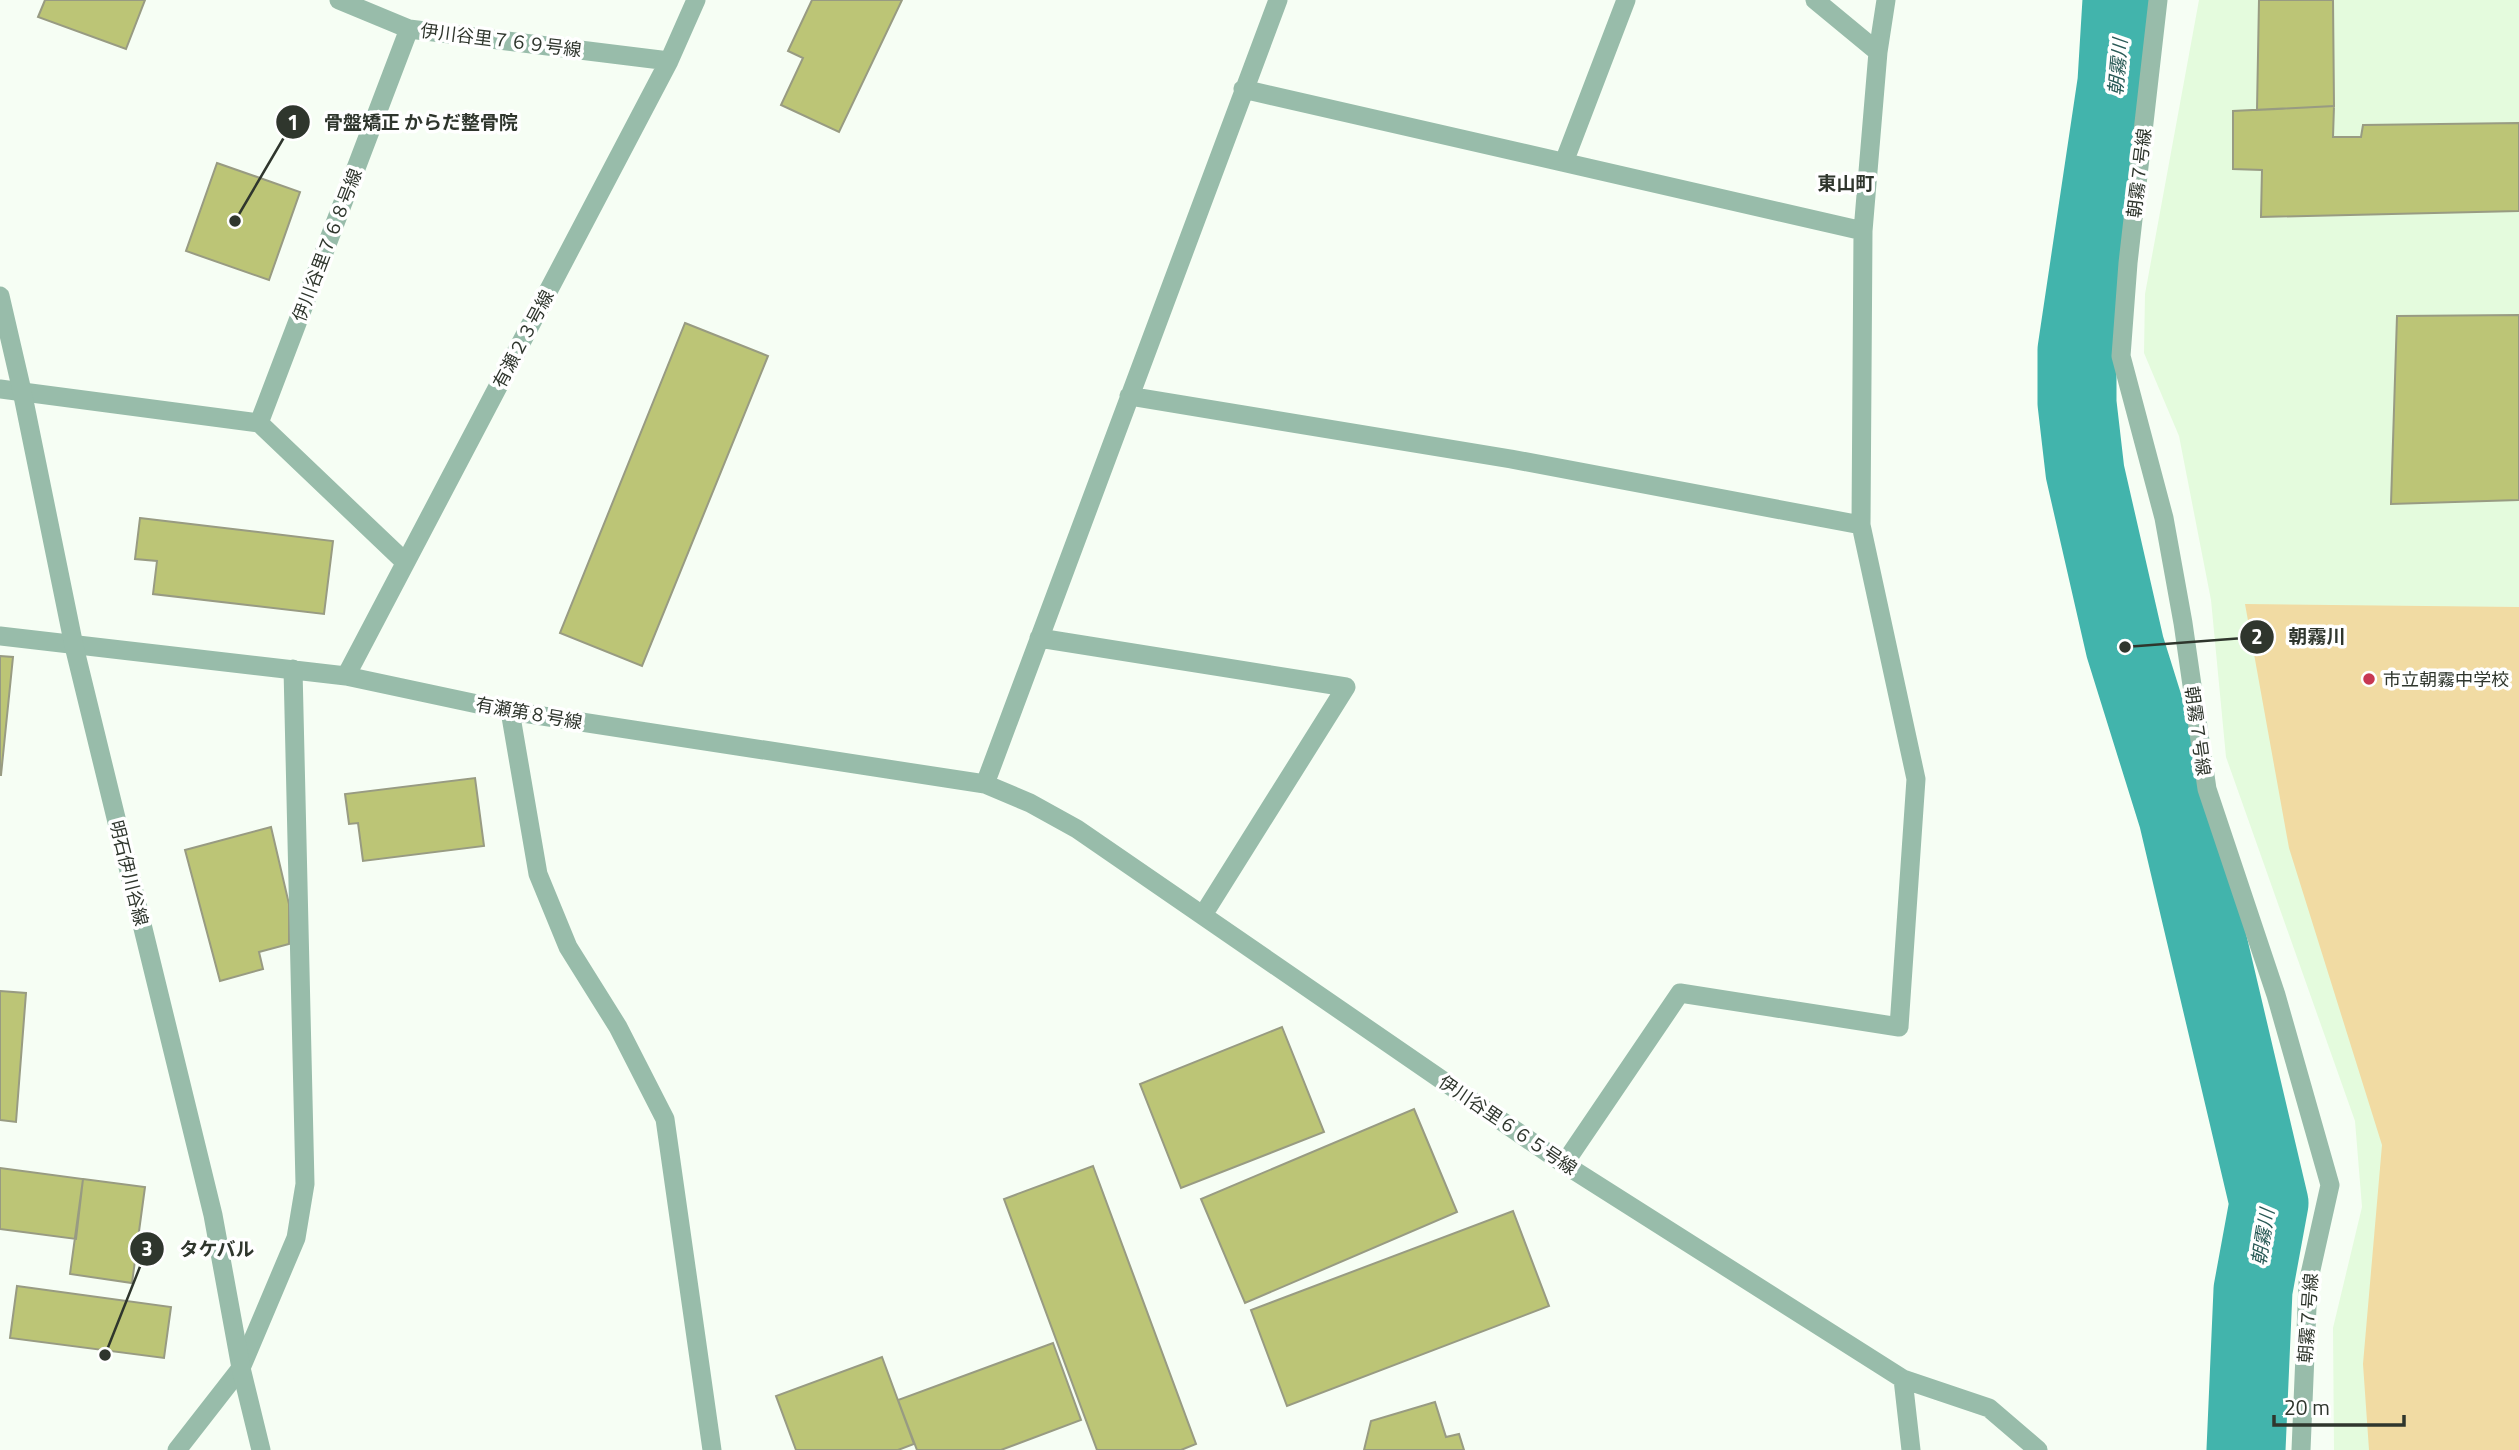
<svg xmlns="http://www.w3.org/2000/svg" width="2519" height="1450" viewBox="0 0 2519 1450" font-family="'Titillium Web','Noto Sans JP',sans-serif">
  <rect width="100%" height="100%" fill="#f6fef4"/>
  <path fill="#e4fbdd" d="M2199,0h320v1450h-185l-1,-122 29,-121 -7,-86 -129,-364 -15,-157 -32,-164 -35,-83 1,-59z"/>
  <path fill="#f1dba3" d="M2245,604l274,3v843h-150l-6,-86 19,-219 -93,-297z"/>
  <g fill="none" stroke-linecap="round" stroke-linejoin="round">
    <path stroke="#42b4ac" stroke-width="79" d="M2122,0l-5,82 -40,268v53l8,69 40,175 53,170 91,386 -16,87 -7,160"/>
  </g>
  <path fill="#bcc576" stroke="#989b82" stroke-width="2" d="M45,0h100l-19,49 -88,-32z
    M812,0h90l-63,132 -58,-27 22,-47 -15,-7z
    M2259,0h74l1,106 -77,4z
    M2334,106l-1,31h28l2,-12 156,-2v88l-258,6 1,-47 -29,-1v-58z
    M217,163l83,29 -31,88 -83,-29z
    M2519,315v185l-128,4 6,-188z
    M685,323l83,33 -126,310 -82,-33z
    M140,518l193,23 -9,73 -171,-20 4,-33 -22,-2z
    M0,656l13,1 -12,118h-1z
    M475,778l9,68 -121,15 -5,-38 -9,1 -4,-30z
    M271,827l18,77v40l-30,8 4,17 -43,12 -35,-131z
    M0,991l26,2 -10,129 -16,-2z
    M1282,1027l42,105 -143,56 -41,-104z
    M1414,1109l43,103 -212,91 -44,-104z
    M1093,1166l103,278 -15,6h-84l-93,-251z
    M0,1168l83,11 -7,60 -76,-10z
    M83,1179l62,8 -13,96 -62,-9z
    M1513,1211l36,95 -262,100 -36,-96z
    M17,1286l154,21 -7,51 -154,-20z
    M1053,1343l28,77 -80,30h-84l-19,-50z
    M882,1357l32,87 -16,6h-102l-20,-54z
    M1435,1402l11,35 13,-3 5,16h-100l7,-29z"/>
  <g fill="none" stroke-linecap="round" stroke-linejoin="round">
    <path stroke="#98bcaa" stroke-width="19" d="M339,0l70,29 260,32
      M1815,0l63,52
      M2158,0l-30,263 -7,93 43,162 19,105 24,166 69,206 54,190 -22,98 -7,167
      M1243,89l620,142
      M1564,162l62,-162
      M0,389l259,34 146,139
      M1129,396l382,63 350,66
      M259,423l150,-394
      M0,636l346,40 164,35 475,73 45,19 47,26 487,335 339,215 86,29 49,42
      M1039,638l307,49 -143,228
      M346,676l323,-615 27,-61
      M510,711l28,163 30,73 50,80 47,92 47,331
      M985,784l293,-784
      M1564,1164l116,-171 219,34 17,-248 -55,-254 2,-294 15,-179 8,-52
      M1903,1379l8,71
      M177,1450l64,-82 55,-130 9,-54 -12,-515"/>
    <path stroke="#98bcaa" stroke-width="19" d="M0,296l22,95 52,255 139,569 28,153 20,82"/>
  </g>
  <circle fill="#c73752" stroke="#fff" stroke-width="2.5" cx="2369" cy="679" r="7"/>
  <g text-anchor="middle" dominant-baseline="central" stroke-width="7" stroke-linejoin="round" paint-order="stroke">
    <g font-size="18" fill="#2f362d" stroke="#fff">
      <text transform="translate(501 40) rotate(7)">伊川谷里７６９号線</text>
      <text transform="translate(2139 173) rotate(-83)">朝霧７号線</text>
      <text transform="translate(327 245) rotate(-69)">伊川谷里７６８号線</text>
      <text transform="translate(523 339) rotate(-62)">有瀬２３号線</text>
      <text transform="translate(529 713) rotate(10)">有瀬第８号線</text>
      <text transform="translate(2198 731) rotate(82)">朝霧７号線</text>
      <text transform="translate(129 873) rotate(76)">明石伊川谷線</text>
      <text transform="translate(1508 1125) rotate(34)">伊川谷里６６５号線</text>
      <text transform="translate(2308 1318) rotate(-86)">朝霧７号線</text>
    </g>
    <g font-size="18" fill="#2f362d" stroke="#fff" text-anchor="start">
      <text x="2383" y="679">市立朝霧中学校</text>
    </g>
    <g font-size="19" font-style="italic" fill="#295a56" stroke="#fff">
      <text transform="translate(2117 67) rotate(-85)">朝霧川</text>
      <text transform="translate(2262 1237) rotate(-81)">朝霧川</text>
    </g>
    <g font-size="19" font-weight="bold" fill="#2f362d" stroke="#fff">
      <text x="1846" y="182">東山町</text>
    </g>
  </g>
  <path fill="none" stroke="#2f362d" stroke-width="2.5" d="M235 221L293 122M2125 647L2257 637M105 1355L147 1249"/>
  <g fill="#2f362d" stroke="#fff" stroke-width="2.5">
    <circle cx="235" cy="221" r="7"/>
    <circle cx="2125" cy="647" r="7"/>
    <circle cx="105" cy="1355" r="7"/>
    <circle cx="293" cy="122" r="18"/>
    <circle cx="2257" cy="637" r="18"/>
    <circle cx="147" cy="1249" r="18"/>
  </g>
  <g font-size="21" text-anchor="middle" font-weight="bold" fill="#fff">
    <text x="293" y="130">1</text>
    <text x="2257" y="644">2</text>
    <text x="147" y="1256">3</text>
  </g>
  <g font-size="19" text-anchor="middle" font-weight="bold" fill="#2f362d" stroke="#fff" stroke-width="7" stroke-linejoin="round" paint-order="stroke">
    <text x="421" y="129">骨盤矯正 からだ整骨院</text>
    <text x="2317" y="643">朝霧川</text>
    <text x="217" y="1256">タケバル</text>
  </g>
  <path d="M2274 1415v10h130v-10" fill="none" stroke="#2f362d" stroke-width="3.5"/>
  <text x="2284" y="1415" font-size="21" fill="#2f362d" stroke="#ffffff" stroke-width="5" paint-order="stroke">20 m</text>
</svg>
